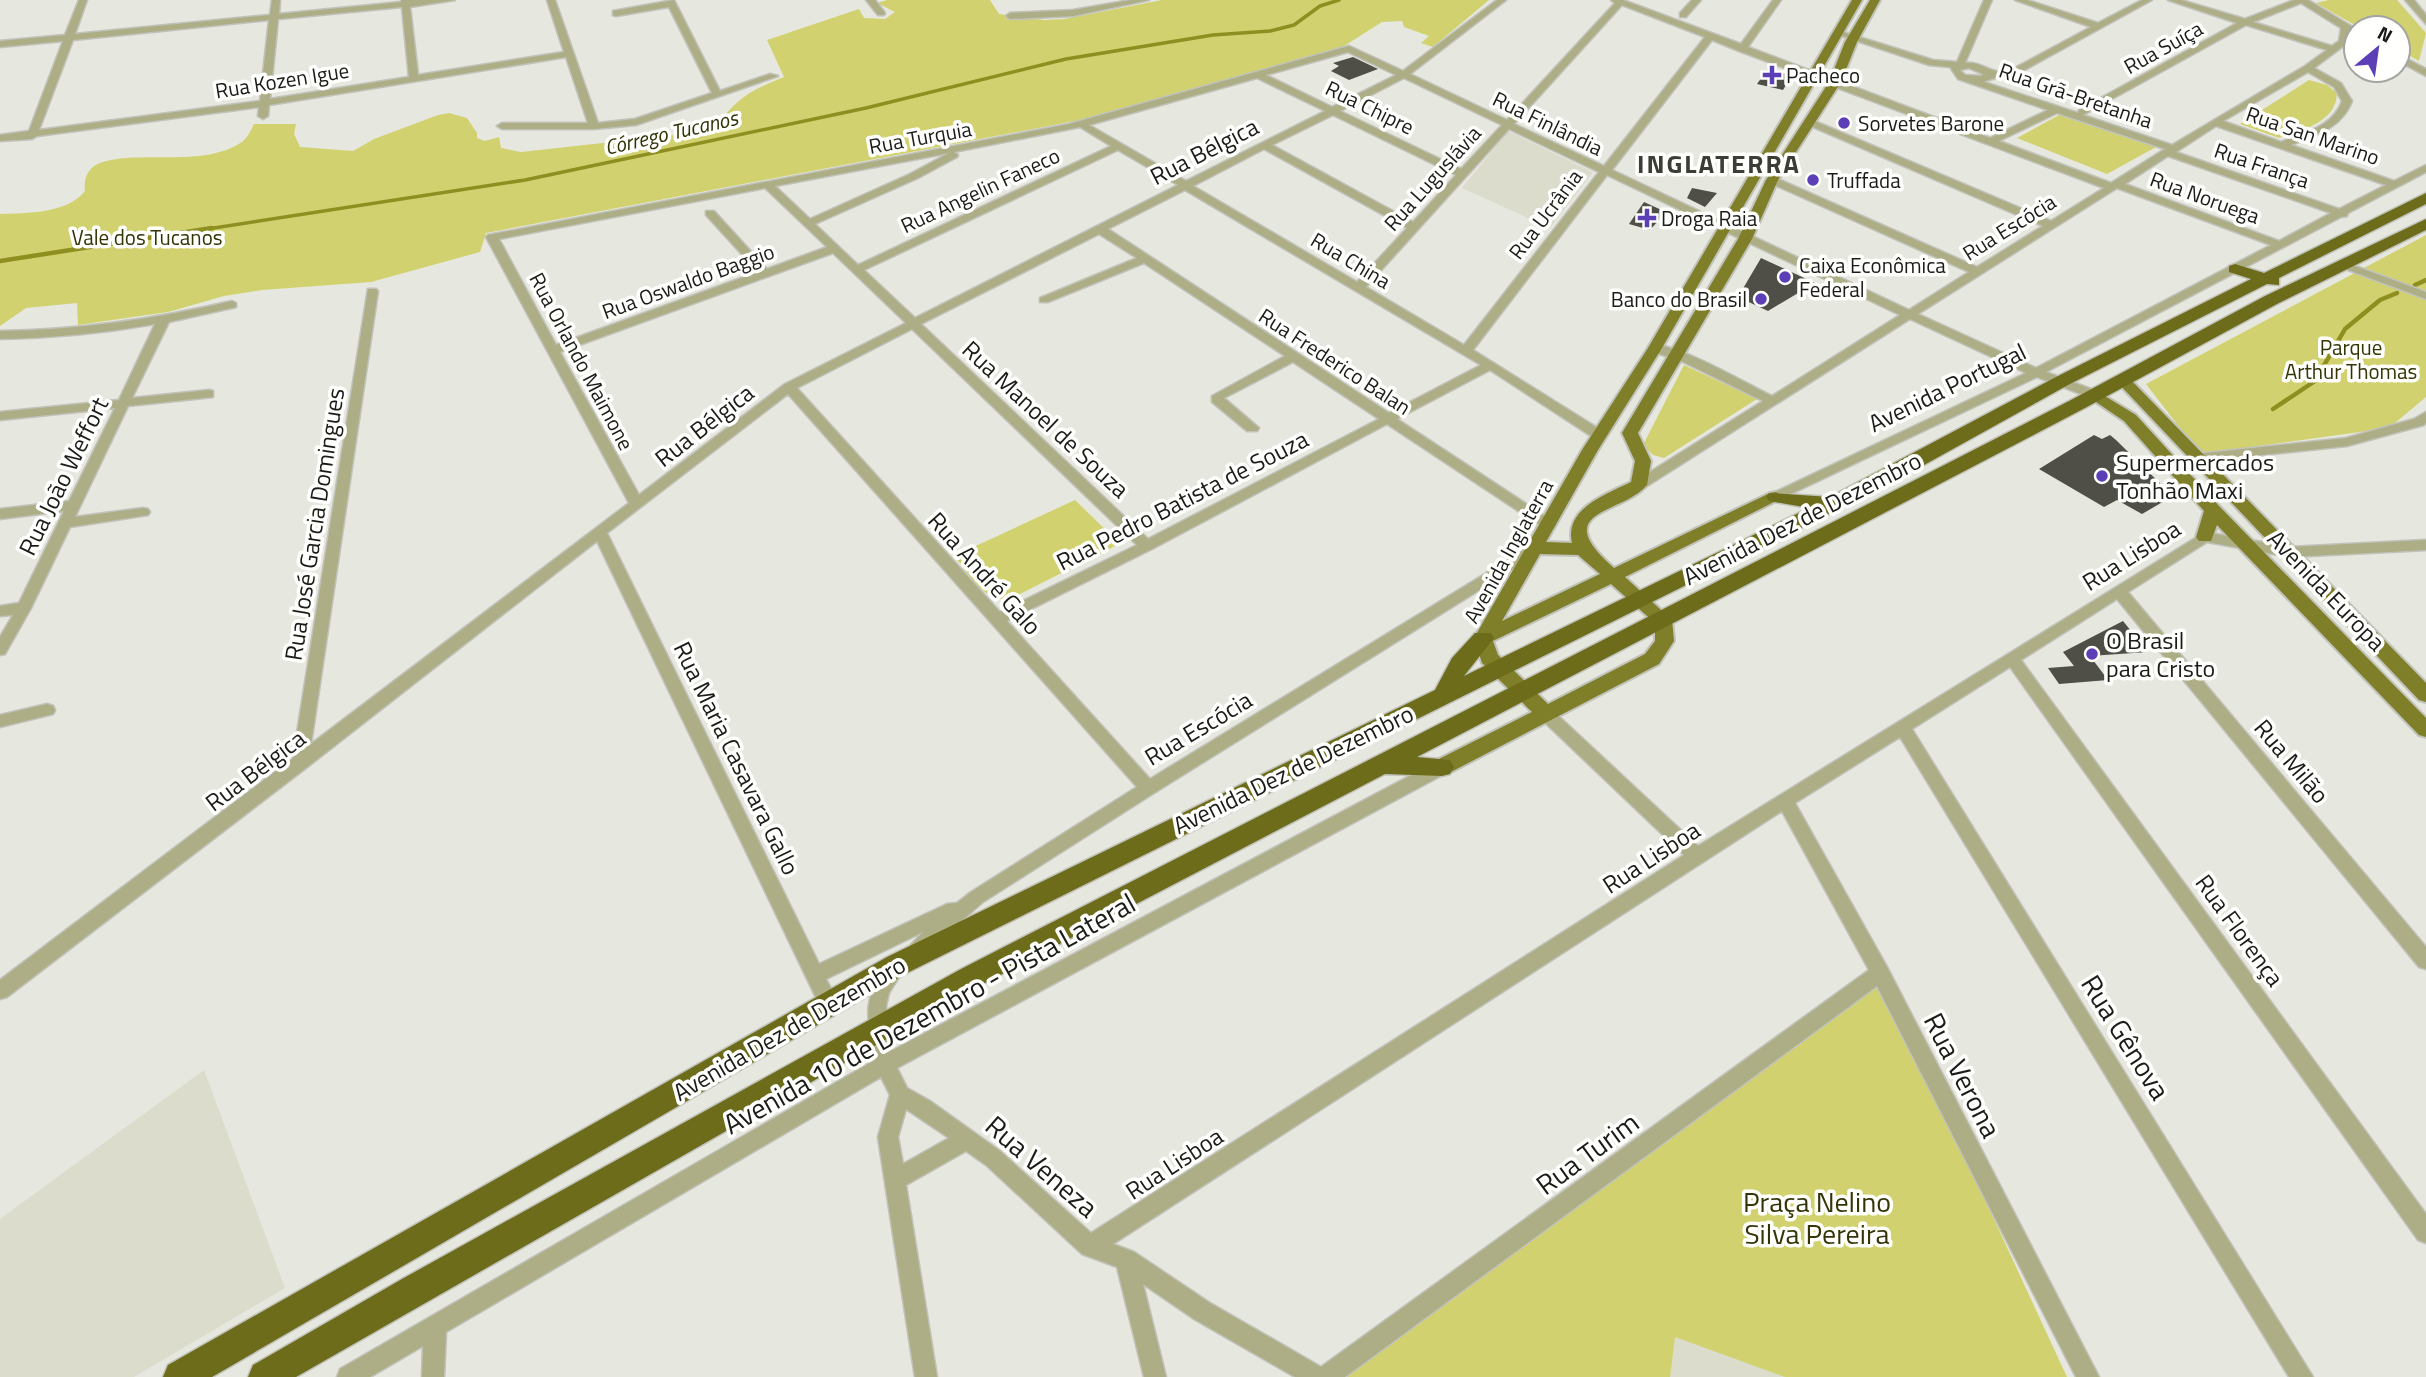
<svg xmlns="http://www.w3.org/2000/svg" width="2426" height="1377" viewBox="0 0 2426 1377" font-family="'Titillium Web',sans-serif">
  <rect width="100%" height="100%" fill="#e6e7de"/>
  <path fill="#dbdccc" d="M1508,131l85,41 -43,56 -88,-40z
    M204,1070l81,218 -151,89h-134v-158z
    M1675,1336l111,41h-117z"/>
  <path fill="#d1d26f" d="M887,0h103l9,14 45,6 20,-1 98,-19h327l-56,47 -12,-4 8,-7 -25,-9 -2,-6 -20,1 -41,26 -261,72 -594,113 -6,19 -109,30 -109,8 -38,6 -56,16 -90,13 -1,-22 -51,5 -26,18v-112c27,-1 67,0 85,-23 -2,-14 4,-25 18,-29 41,-12 100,6 139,-20 6,-5 9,-12 12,-18h42l-2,10 6,13 53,4 21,-12 64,-24 11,-2 18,5 10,15v5l8,3 14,-4 2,11 20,4 190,-21c27,-32 33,-38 73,-54l-17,-37 92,-31 5,9 21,1 10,-7 -18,-9z
    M2329,0h68l29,33 -7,28 -21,-12v-21h-38l-44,-25z
    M2309,80l18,5 10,8c-1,30 -34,36 -58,45l-39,-14z
    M2059,115l97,32 -49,27 -90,-36z
    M2426,235v162l-37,31 -189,26 -54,-70z
    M1684,365l73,34 -93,59 -11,-3 -10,-10z
    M1075,500l42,41v4l-103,52c-28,10 -44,-22 -60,-41z
    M1880,973l187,404h-282l-110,-40 -5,40h-344z"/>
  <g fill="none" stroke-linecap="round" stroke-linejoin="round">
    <path stroke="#8f8e21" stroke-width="3.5" d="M201,230l324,-50 341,-72 200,-49 147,-24 57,-4 24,-6 26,-19 19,-6"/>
    <path stroke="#8f8e21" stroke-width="4.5" d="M0,261l212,-33
      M2415,285l11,-5
      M2273,409l42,-28 30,-52 35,-29 17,-7"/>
  </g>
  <path fill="#4f4f48" d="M1353,57l25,12 -29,11 -18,-9 8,-5 -6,-3z
    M1767,70l25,5 -9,15 -26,-6z
    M1692,188l25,5 -12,14 -18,-9z
    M1644,202l22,10 -16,18 -21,-6z
    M1761,258l54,25 -47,28 -30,-14z
    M2094,435l8,4 8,-4 6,5 57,56 -31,18 -25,-14 -13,7 -65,-38z
    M2123,621l25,31 -58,4 18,24 -49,4 -11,-16 26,-2 -11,-14z"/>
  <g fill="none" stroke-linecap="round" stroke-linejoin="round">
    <defs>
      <path id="minor" d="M79,0h8l-12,34 195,-19 2,-15h8l-1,14 122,-12v-2h54l-45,7 8,68 146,-23 -17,-52h8l43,123 37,-4 77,-26 -43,-86 -53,9 -3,-1v-4l61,-11 46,91 50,-17 8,2 -142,49 -42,4h-92l-5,-3 5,-3h86l-22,-66 -297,48 -1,11 -5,3 -5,-3 1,-9 -222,29 -5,3 -32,2v-6l29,-4 34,-90 -63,6v-6l65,-6zM402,7l7,70 -139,22 8,-80zM269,20l-9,81 -221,29 34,-90z
        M866,0h9l10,13 -1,2h-6z
        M1131,0h18l-76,16 -63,3 -4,-3 4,-3 63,-3z
        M1497,0h9l-96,74 97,46 108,-117 -4,-3h12l118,44 32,-44h8l-33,47 242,91 58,-28 -90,-31 -8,-12 -21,-2 -96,-32 7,-2 93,29 24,2 27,-62h8l-27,63c19,-2 24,13 46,7l80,-43 -76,-27h12l71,23 44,-23h10l-135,74c-11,3 -24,3 -33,8l94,31 1,-3 158,-87 -69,-23h13l64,19 49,-19h14l48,29v7l-7,-3 -3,11 -32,24 27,15 11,18c-10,27 -36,34 -61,44l103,36 32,-16v7l-78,41 -1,3 -6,1 -295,155 53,20v6h-8l-54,-21 -261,124 -5,-1 -2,-3 2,-3 255,-121 -116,-54 -266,169h-10l-2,-3 2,-3 129,-81 -80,-39 -32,-11v-6c24,-3 96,39 121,51l128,-81 -293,-140 -134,175 131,82v6h-10l-104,-68 -93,49 157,103 2,3 -2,3h-10l-157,-104 -235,125 -145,72 143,158 382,-234h10l2,3 -2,3 -388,242 -171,109 -60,53 -7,2 -7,-2 -2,-6 16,-17 -97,47 13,25 -3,6 -7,2 -7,-2 -225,-469 -291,227 -299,229 -7,2v-19l293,-222 75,-469h8l2,2 -67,453 318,-241 -143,-266 2,-2 581,-111 280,-78 54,25zM2301,3l40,25 -2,13 -7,5 -79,-24zM1622,5l83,32 -101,129 -90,-42zM2246,25l81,25 -22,16 -133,79 -89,-30zM1712,40l27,11 365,137 -53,33 -239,-101h-6v4l237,102 -66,41 -201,-89h-8v4l201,90 -60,38 -297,-140zM1348,52l48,23 -64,32 -66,-32zM1969,68l14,6 -2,2 -16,-1 -5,-5zM2308,72l26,15 8,14c-9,26 -37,31 -61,41l-58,-21zM1257,78l68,33 -139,70 -97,-56zM1404,78l98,47 -41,44 -121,-58zM2057,113l108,36 -54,34 -112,-42zM1333,115l123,60 -43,47 -141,-77zM2216,126l170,59 -47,24 -163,-57zM1080,127l31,19 -253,119 -43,-41 103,-46 39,-21 1,-2 -4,-3zM1509,129l90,43 -135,173 -98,-58zM1264,149l143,79 -50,54 -164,-96zM1118,150l60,35 -263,133 -51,-48zM949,153l-39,21 -100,45 -35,-33zM2168,156l163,57 -52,28 -154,-57zM765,188l62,59 -60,22 -53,-58h-8v4l52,57 -202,73 -57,-106zM2117,188l154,57 -235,123 -118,-54zM1185,190l296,175 -92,48 -281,-184zM1099,234l38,24 -97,40v4h8l96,-39 141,93 -73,40v6l35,29h10l2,-3 -35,-30 69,-36 86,57 -231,120 -227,-215zM833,253l73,70 -121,61 -146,111 -79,-143zM912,329l225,216 -137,67 -203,-224zM788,394l349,393 -166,105 -14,11 -10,1 -128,60 -212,-431z
        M1692,0h9l-15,17h-6v-4z
        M2405,0h9l12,15v9z
        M2398,54l28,15v7l-28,-15z
        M2347,263l79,29v7l-83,-31v-4z
        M232,301l4,2v4l-67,15 -37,76 77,-8 4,1v6l-85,9 -53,111 68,-9 5,1 2,3 -2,3 -78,12 -39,81 -26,46 -5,1v-18l13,-22 -13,1v-10l19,-3 45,-92 -64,8v-10l69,-8 46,-93 -115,12v-8l119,-12 36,-76c-51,9 -103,14 -155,15v-8c79,-1 155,-12 232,-30z
        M2426,412v11l-2,2 -77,21 -151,16 -7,-4 7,-4 150,-16 68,-19z
        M2205,532l85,15 136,-7v10l-136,7 -83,-15 -79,50 298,355v22l-7,-2 -302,-368 -96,61 405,554v29l-8,-3 -408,-573 -98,62 401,648h-24l-389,-640 -105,66 92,164 212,410h-23l-199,-391 -532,391h-50l-101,-58 -51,-35 23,93h-22l-27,-110 -35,-13 -96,-89 -20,-14 -60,34 31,192h-22l-37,-240 12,-42 -9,-18 -435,255 -2,45h-22l1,-31 -53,31h-33l3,-8 535,-309c-6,-39 -15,-55 9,-90 5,-8 9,-10 18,-7l2,6 -15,24 -3,13 7,44 543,-288h12l2,5 -2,5 -551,296 10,20 23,13 70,50 91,82 593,-378 -145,-138 -2,-4 2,-4h12l147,137zM1782,811l87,159 -548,397 -111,-64 -76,-51 -21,-8zM906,1109l43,29 -46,26 -5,-27z
        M47,704l6,2 2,4 -2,4 -53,13v-12z"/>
      <path id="major" d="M1852,0h10l-200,348 -64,102 -52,92 26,1c-8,-35 35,-49 59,-61l4,-21 -13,-28 116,-194 28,-59 63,-98 16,-40 25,-42h10l-23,42 -16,40 -63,98 -26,59 -114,194 13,28 -4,24c-25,30 -100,24 -33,83l156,-75 6,-1 8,5 -159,80 47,43 2,21 -15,23 -210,109h-14l-3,-6 3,-6 97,-49 -50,-49 -8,-25 108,-188 66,-102zM1540,554l38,1 22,19 -98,47zM1611,584l44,39v18l-10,13 -97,50 -50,-49 -5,-14z
        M2123,375l5,2 298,306v19l-7,-2 -301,-317v-6z
        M2095,390l41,25 83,91 207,212v19l-7,-2 -202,-210 -6,16h-12l-3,-4 8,-26 -80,-90 -34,-23 -3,-3z"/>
      <path id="highway" d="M2426,193v11l-147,74v7l-12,-1 -199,101 -171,95 -990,493 -695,404h-49l5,-12 719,-408 548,-267 17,-32 23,-25h16l3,5 -30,38 345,-168 -40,-7 -3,-4 3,-4 61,4 226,-120 195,-98 -22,-7v-6l6,-2 29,9z
        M2426,219v11l-149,74 -192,104 -668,349 33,3 4,7 -4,7 -8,2 -57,-2 -404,211 -685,392h-48l5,-12 149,-86 559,-310 1110,-569 194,-104z"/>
    </defs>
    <use href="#minor" stroke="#c1c2ba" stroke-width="3"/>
    <use href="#major" stroke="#c1c2ba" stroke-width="4"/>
    <use href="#highway" stroke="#c1c2ba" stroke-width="3"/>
    <use href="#minor" fill="#adae85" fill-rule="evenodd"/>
    <use href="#major" fill="#7f7e29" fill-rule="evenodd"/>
    <use href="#highway" fill="#6d6c1b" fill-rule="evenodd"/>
  </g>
  <g fill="#5c3fb7" stroke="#fffffe" stroke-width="2.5">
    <path d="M1768.5 64.5h7v7h7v7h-7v7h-7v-7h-7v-7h7z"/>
    <circle cx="1844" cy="123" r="7"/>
    <circle cx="1813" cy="180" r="7"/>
    <path d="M1643.5 207.5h7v7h7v7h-7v7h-7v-7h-7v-7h7z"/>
    <circle cx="1785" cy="277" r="7"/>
    <circle cx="1761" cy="299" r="7"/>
    <circle cx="2102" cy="476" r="7"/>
    <circle cx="2092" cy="654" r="7"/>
  </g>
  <g text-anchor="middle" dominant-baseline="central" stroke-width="7" stroke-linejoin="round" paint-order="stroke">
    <g font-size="21" fill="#1b1b18" stroke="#fffffe">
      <text transform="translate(2163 47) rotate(-29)">Rua Suíça</text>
      <text transform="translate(282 80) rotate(-9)">Rua Kozen Igue</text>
      <text transform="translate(2076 95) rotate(19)">Rua Grã-Bretanha</text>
      <text transform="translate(1370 107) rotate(26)">Rua Chipre</text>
      <text transform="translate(1548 123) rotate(26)">Rua Finlândia</text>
      <text transform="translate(2313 135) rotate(19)">Rua San Marino</text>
      <text transform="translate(920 137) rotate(-10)">Rua Turquia</text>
      <text transform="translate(2262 165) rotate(19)">Rua França</text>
      <text transform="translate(1432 178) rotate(-48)">Rua Luguslávia</text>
      <text transform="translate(980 190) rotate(-25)">Rua Angelin Faneco</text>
      <text transform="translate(2205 197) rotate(20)">Rua Noruega</text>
      <text transform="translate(1545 214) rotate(-53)">Rua Ucrânia</text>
      <text transform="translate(2009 227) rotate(-32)">Rua Escócia</text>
      <text transform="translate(1351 260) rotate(31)">Rua China</text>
      <text transform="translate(688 281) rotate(-20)">Rua Oswaldo Baggio</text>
      <text transform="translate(582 361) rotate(62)">Rua Orlando Maimone</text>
      <text transform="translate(1335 361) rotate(33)">Rua Frederico Balan</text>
      <text transform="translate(1508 551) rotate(-61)">Avenida Inglaterra</text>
    </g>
    <g font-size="21" fill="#1b1b18" stroke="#fffffe" text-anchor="start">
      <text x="1786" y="75">Pacheco</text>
      <text x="1858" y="123">Sorvetes Barone</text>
      <text x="1827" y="180">Truffada</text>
      <text x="1661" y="218">Droga Raia</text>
      <text x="1799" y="265">Caixa Econômica<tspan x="1799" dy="24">Federal</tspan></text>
      <text x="1747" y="299" text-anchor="end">Banco do Brasil</text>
    </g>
    <g font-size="21" font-style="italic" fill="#323105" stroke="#fffffe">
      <text transform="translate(671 132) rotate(-13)">Córrego Tucanos</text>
    </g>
    <g font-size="21" fill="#343407" stroke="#fffffe">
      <text x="147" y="237">Vale dos Tucanos</text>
      <text x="2351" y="347">Parque<tspan x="2351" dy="24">Arthur Thomas</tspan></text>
    </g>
    <g font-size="24" fill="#1b1b18" stroke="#fffffe">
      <text transform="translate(1204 151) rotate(-27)">Rua Bélgica</text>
      <text transform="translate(1947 387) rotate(-26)">Avenida Portugal</text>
      <text transform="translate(1046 419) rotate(43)">Rua Manoel de Souza</text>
      <text transform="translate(704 425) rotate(-38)">Rua Bélgica</text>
      <text transform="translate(63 476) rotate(-64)">Rua João Weffort</text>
      <text transform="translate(1182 500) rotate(-27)">Rua Pedro Batista de Souza</text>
      <text transform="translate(1802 518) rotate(-27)">Avenida Dez de Dezembro</text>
      <text transform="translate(314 524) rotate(-81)">Rua José Garcia Domingues</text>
      <text transform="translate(2131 555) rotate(-32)">Rua Lisboa</text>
      <text transform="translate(985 573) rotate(48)">Rua André Galo</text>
      <text transform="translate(2327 590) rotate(46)">Avenida Europa</text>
      <text transform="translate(1198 728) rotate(-31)">Rua Escócia</text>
      <text transform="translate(737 758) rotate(64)">Rua Maria Casavara Gallo</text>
      <text transform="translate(2292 761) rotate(50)">Rua Milão</text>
      <text transform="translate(1293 769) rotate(-26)">Avenida Dez de Dezembro</text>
      <text transform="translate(255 770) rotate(-37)">Rua Bélgica</text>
      <text transform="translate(1651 857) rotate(-33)">Rua Lisboa</text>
      <text transform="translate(2240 930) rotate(54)">Rua Florença</text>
      <text transform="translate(789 1028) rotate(-30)">Avenida Dez de Dezembro</text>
      <text transform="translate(1174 1163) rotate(-33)">Rua Lisboa</text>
    </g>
    <g font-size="24" fill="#1b1b18" stroke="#fffffe" text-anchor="start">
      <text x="2116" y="462">Supermercados<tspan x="2116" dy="28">Tonhão Maxi</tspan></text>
      <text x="2106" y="640">O Brasil<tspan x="2106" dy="28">para Cristo</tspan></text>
    </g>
    <g font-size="26" font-weight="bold" letter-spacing="2" fill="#3d3d36" stroke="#fffffe">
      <text x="1719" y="163">INGLATERRA</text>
    </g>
    <g font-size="28" fill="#1b1b18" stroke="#fffffe">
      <text transform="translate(929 1013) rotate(-29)">Avenida 10 de Dezembro - Pista Lateral</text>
      <text transform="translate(2126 1037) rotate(58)">Rua Gênova</text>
      <text transform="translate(1963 1075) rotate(63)">Rua Verona</text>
      <text transform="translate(1587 1153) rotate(-36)">Rua Turim</text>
      <text transform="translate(1042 1166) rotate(41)">Rua Veneza</text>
    </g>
    <g font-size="28" fill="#343407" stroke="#fffffe">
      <text x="1817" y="1201">Praça Nelino<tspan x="1817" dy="32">Silva Pereira</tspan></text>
    </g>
  </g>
  <g transform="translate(2377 49) rotate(29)"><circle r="33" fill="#fffffe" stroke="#a4a4a2" stroke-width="2"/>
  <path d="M0-5L12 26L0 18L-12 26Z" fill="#5c3fb7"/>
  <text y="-10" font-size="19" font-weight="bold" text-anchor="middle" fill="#1b1b18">N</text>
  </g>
</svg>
